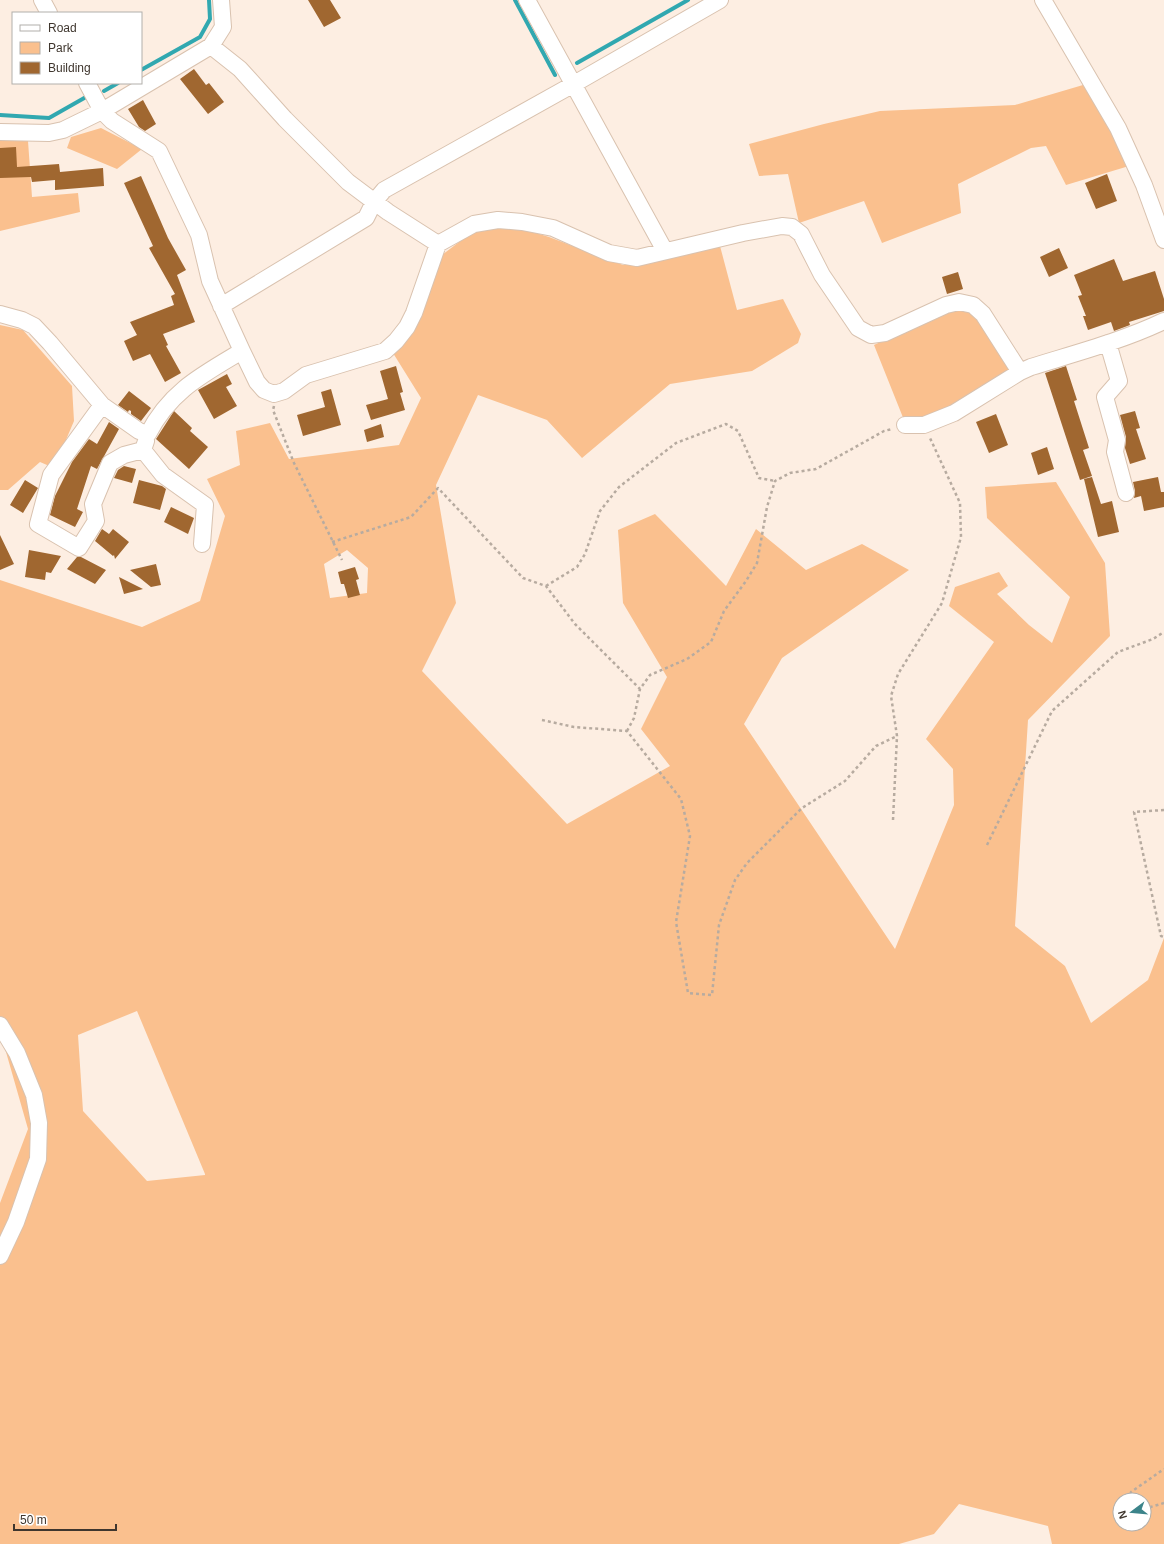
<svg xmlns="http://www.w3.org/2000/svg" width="1164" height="1544" viewBox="0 0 1164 1544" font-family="Helvetica,sans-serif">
  <rect width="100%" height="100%" fill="#fdeee2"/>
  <path fill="#fac08e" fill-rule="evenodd" d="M1083,85l31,49 15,32 -63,19 -20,-39 -15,2 -73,36 3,29 -79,30 -18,-42 -65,22 -11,-49 -29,2 -10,-32 75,-20 56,-13 135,-6z
    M101,128l41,21 -25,20 -50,-21 4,-11z
    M0,139l28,2 4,56 46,-4 2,19 -80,19z
    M517,227l32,10 74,28 28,-2 69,-17 17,64 46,-11 18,35 -3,9 -46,28 -82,13 -88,74 -35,-38 -69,-25 -42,90 20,118 -34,68 145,153 103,-58 -29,-37 26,-52 -44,-74 -5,-73 37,-16 71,72 30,-57 50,41 56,-26 47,26 -127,88 -38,66 151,225 59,-144 -1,-36 -27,-30 68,-97 -45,-36 6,-19 44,-15 9,14 -11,8 32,31 23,18 18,-46 -83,-79 -2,-31 71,-5 49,81 5,73 -82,84 -13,206 50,40 26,57 57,-43 16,-42v606h-112l-4,-18 -89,-22 -25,30 -35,10h-899v-341l28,-74 -28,-98v-451l142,47 58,-26 25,-85 -18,-37 33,-14 -4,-34 34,-8 19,36 110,-14 22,-47 -28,-45 45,-95 37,-28zM347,550l21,18 -1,25 -37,5 -6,-34zM137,1011l68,163v1l-58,6 -64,-70 -5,-76zM1120,1500h24v24h-24z
    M951,308l23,3 40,61 -86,48h-24l-30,-75z
    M0,325l23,5 49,56 2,35 -20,47 -14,-6 -32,28h-8z"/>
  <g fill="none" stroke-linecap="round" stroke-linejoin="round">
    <path stroke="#31a8b0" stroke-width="4" d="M515,0l40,75
      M577,63l111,-63
      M141,70l59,-33 10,-18 -1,-19
      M104,91l14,-8
      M0,115l49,3 37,-21"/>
  </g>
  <path fill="#a06730" d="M308,0h22l11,18 -17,9z
    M194,69l12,16 3,-2 15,19 -16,12 -28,-35z
    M143,100l13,24 -11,7 -6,-4 -11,-18z
    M16,147l1,20 42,-3 1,8 43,-4 1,18 -49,4v-10l-23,2 -1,-5 -31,1v-30z
    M1107,174l10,27 -21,8 -11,-26z
    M141,176l27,62 18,32 -9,5 18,47 -32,12 5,11 -2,1 15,27 -16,9 -15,-28 -17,7 -9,-20 13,-6 -7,-13 44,-17 -3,-9 4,-2 -26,-46 4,-2 -29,-63z
    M1059,248l9,20 -19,9 -9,-20z
    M1114,259l9,22 32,-10 9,28v12l-35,11 1,3 -16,6 -3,-9 -23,8 -5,-14h3l-8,-20 4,-1 -8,-20z
    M958,272l5,17 -16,5 -5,-17z
    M396,366l7,26 -3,1 5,17 -34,10 -5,-15 22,-6 -8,-28z
    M1066,366l11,34 -3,1 15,47 -6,2 9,26 -12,4 -35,-107z
    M227,374l5,10 -6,3 11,19 -23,13 -16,-29z
    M331,389l10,36 -38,11 -6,-21 28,-8 -4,-15z
    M129,391l22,17 -10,13 -10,-7v-3l-2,-1 -1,2 -10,-7z
    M174,411l18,17 -2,3 18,16 -19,22 -33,-30z
    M1135,411l5,17 -4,1 10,30 -16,5 -5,-16 1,-11 -6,-22z
    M996,414l12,31 -19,8 -13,-31z
    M109,422l10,7 -22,40 -6,-3 -14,43 6,3 -8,15 -25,-12 5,-19 17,-34 17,-23 8,5z
    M381,424l3,13 -17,5 -3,-12z
    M1047,447l7,22 -16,6 -7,-22z
    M124,466l12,3 -4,14 -18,-5 4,-8z
    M1092,477l9,27 11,-3 7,31 -21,5 -14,-58z
    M1158,477l3,15h3v15l-20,4 -3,-15 -7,2 1,-7 -2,-9z
    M25,480l13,8 -15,25 -13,-8z
    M139,480l23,6 4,3 -6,21 -27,-7z
    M171,507l23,11 -6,16 -24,-12z
    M102,529l7,5 4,-5 16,13 -14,17 -1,-4 -1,1 -18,-15z
    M0,535l14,29 -14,6z
    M29,550l32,6 -10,17 -5,-1 -1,8 -20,-3z
    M77,557h4l25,13 -11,14 -28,-15z
    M156,564l5,21 -10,2 -21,-17z
    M355,567l4,12 -3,1 4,15 -12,3 -4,-14h-3l-3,-12z
    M119,577l24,12 -19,5z"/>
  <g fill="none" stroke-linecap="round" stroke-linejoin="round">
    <defs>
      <path id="minor" d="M42,0l7,13
        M527,0l138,251
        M1043,0l75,128 26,57 20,55
        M211,46l29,23 45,50 63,63 40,30 50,32
        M87,83l15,28 10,10 47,30 40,84 11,46 32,70 15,31 7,8 10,4 10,-3 22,-16 79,-24 11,-10 11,-14 7,-14 24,-69 36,-20 24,-4 24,2 31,6 56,25 28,5 106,-25 39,-7 10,1 9,7 21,41 36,53 13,7 14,-2 61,-28 13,-3 14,3 10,9 37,58
        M0,132l49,1 14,-3 39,-19 109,-65 12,-19 -2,-27
        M221,306l145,-88 8,-16 10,-12 190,-106 146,-84
        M0,314l22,6 12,6 16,17 52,62 37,26 9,3c22,-43 54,-59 94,-83
        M1108,343l11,38 -14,16 12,43 -2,12 11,41
        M102,405l-51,70 -13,49 41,24 17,-27 -3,-17 17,-41 14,-8 19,-5
        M905,425h19l30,-12 66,-41 11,-5c45,-14 91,-26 133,-46
        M146,441l-3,9 20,25 42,30 -3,39
        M0,1025l17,28 17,42 5,28 -1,36 -22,63 -16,34"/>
    </defs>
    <use href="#minor" stroke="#d9c2af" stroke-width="18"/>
    <path stroke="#b7aba0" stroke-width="2.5" stroke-dasharray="3 3" stroke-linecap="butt" d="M274,406l-1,4 21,53 48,97
      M332,542l79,-25 27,-29 85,90 23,8 29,38 65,65
      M546,586l31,-19 8,-13 15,-43 19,-24 57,-44 50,-19 12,7 21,47 16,3
      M542,720l32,7 53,4 54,68 9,37 -14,86 12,71 24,2 7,-70 16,-45 12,-17 55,-55 43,-27 31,-35 21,-10
      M627,731l7,-13 6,-29 10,-14 37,-16 24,-17 13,-31 22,-30 11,-18 10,-56 8,-26 15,-8 26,-4 68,-38 8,-2
      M1164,810l-30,2 27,124 3,1
      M893,820l4,-84 -6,-40 7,-22 44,-71 19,-66 -1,-34 -30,-65
      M987,845l65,-134 66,-59 35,-13 11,-7
      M1130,1500l1,-8 33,-23
      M1144,1509l20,-6"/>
    <use href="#minor" stroke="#fff" stroke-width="16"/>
  </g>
  <rect x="12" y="12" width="130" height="72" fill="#ffffff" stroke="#b2afab"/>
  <rect x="20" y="25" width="20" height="6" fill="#ffffff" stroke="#b2afab"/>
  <text x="48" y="32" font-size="12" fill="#3f362e">Road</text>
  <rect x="20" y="42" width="20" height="12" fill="#fac08e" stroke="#b2afab"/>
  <text x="48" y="52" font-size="12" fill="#3f362e">Park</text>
  <rect x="20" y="62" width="20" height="12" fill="#a06730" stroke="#b2afab"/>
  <text x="48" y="72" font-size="12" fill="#3f362e">Building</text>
  <g transform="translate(1132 1512) rotate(254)"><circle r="19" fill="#ffffff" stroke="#b2afab"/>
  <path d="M0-3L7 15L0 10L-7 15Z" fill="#3c848a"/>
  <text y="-6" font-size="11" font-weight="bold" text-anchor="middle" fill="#3f362e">N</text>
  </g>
  <path d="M14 1524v6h102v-6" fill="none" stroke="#3f362e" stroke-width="2"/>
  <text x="20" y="1524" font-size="12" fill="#3f362e" stroke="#ffffff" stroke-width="3" paint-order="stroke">50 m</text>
</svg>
